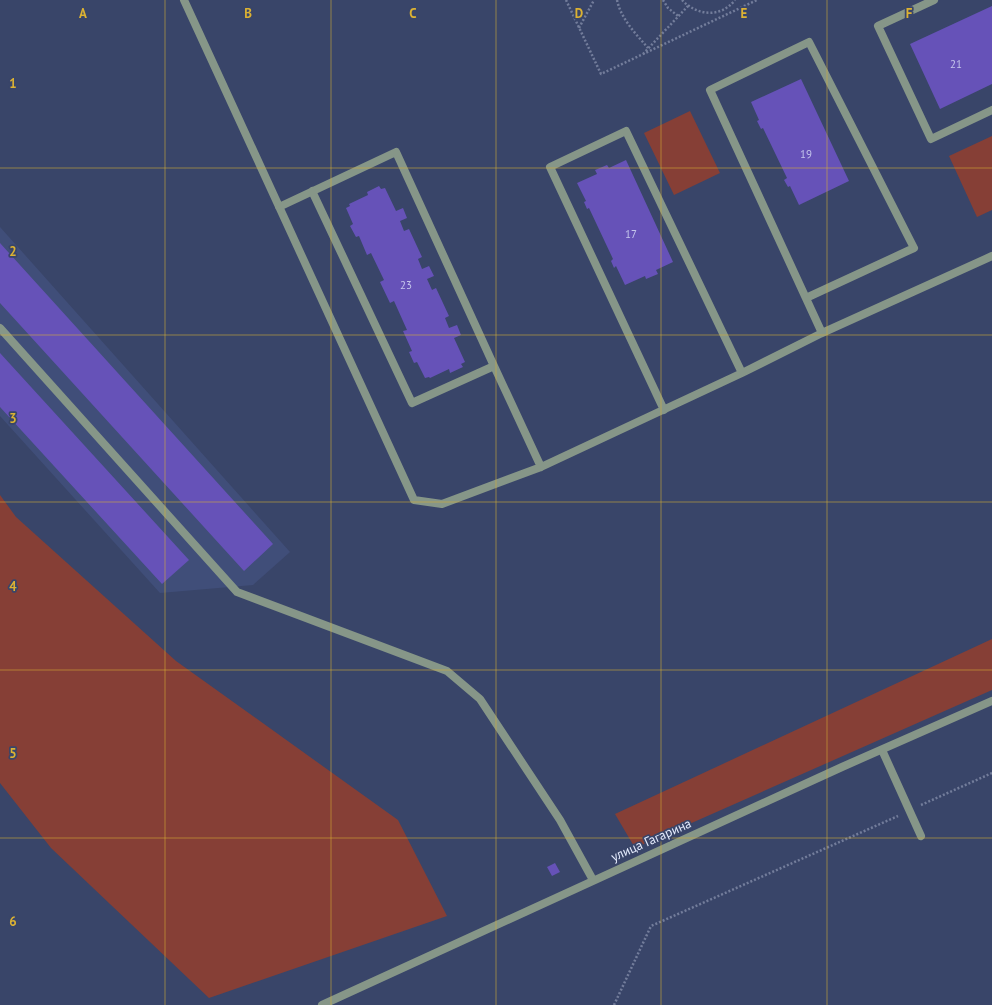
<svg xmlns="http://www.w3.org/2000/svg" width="992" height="1005" viewBox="0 0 992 1005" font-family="'PT Sans',sans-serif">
  <rect width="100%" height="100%" fill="#394569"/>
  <path fill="#404e79" d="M0,227l290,325 -37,33 -93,8 -160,-177z"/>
  <path fill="#863f36" d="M690,111l30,62 -46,22 -30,-62z
    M992,136v74l-15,7 -28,-61z
    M0,495l16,22 160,144 222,159 49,96 -238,82 -158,-150 -51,-65z
    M992,639v51l-357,158 -20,-34z"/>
  <path fill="#6652b8" d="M992,6v78l-52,25 -30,-65z
    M801,79l48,102 -50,24 -9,-19 -2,1 -4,-7 3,-2 -24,-50 -2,1 -4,-8 2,-1 -8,-18z
    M626,160l47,102 -17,8 2,4 -12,5 -1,-3 -20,9 -9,-19 -2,2 -3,-7 2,-2 -24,-51 -2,1 -3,-7 2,-1 -9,-18 20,-9 -2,-4 12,-5 2,3z
    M379,186l2,3 4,-1 11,23 7,-3 4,10 -7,3 4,10 5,-2 13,28 -4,2 4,10 7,-3 5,10 -7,3 5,11 4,-2 13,28 -4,2 4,10 8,-3 4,10 -7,3 11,24 -4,2 2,3 -13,6 -1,-4 -19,9 -1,-1 -4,1 -8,-16 -3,1 -5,-11 3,-1 -9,-20 4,-1 -13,-29 -4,2 -10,-21 4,-2 -13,-27 -4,2 -8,-19 -3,1 -6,-11 3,-2 -7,-16 4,-2 -1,-2 19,-9 -1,-3z
    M0,243l273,301 -29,27 -244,-268z
    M0,353l189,207 -27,24 -162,-177z
    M555,863l5,9 -8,4 -5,-9z"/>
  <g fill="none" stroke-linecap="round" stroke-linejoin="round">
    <path stroke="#737d9b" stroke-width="2.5" stroke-dasharray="2 2" stroke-linecap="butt" d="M566,0l35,74 156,-74
      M617,0c4,19 19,34 31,48
      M663,0l5,8 10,8
      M682,0c15,16 39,18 53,0
      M579,28l15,-28
      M643,54l45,-48
      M921,805l71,-32
      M614,1005l37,-79 247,-110"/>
    <path stroke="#869688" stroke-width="8" d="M184,0l230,500 28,4 99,-37 201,-94 80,-40 170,-77
      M934,0l-56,26 53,113 61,-29
      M279,207l117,-55 98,214 -82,37 -100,-212
      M806,298l108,-50 -105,-206 -99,48 112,243
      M0,328l237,264 210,79 33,28 80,121 33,60
      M494,366l47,101
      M664,410l-114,-243 76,-36 116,242
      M882,750l39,86"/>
    <path stroke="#869688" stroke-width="8" d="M322,1005l520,-238 150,-66"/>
  </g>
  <path fill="none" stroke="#dcb233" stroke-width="1" stroke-opacity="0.55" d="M165,0v1005M331,0v1005M496,0v1005M661,0v1005M827,0v1005M0,168h992M0,335h992M0,502h992M0,670h992M0,838h992"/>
  <g text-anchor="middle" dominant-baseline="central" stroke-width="3.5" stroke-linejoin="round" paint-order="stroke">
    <g font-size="11" fill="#c5c6ec">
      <text x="956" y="64">21</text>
      <text x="806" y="154">19</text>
      <text x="631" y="234">17</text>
      <text x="406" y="285">23</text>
    </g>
    <g font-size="13" fill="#e5ecfe" stroke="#394569">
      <text transform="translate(651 840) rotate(-24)">улица Гагарина</text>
    </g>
  </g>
  <g font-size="13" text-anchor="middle" font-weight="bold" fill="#dcb233" stroke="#394569" stroke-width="3.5" stroke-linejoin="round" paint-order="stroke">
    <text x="83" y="18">A</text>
    <text x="248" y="18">B</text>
    <text x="413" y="18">C</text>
    <text x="579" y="18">D</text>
    <text x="744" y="18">E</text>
    <text x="909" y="18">F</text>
    <text x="13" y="88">1</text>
    <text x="13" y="256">2</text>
    <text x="13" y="423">3</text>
    <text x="13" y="591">4</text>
    <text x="13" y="758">5</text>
    <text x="13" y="926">6</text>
  </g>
</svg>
